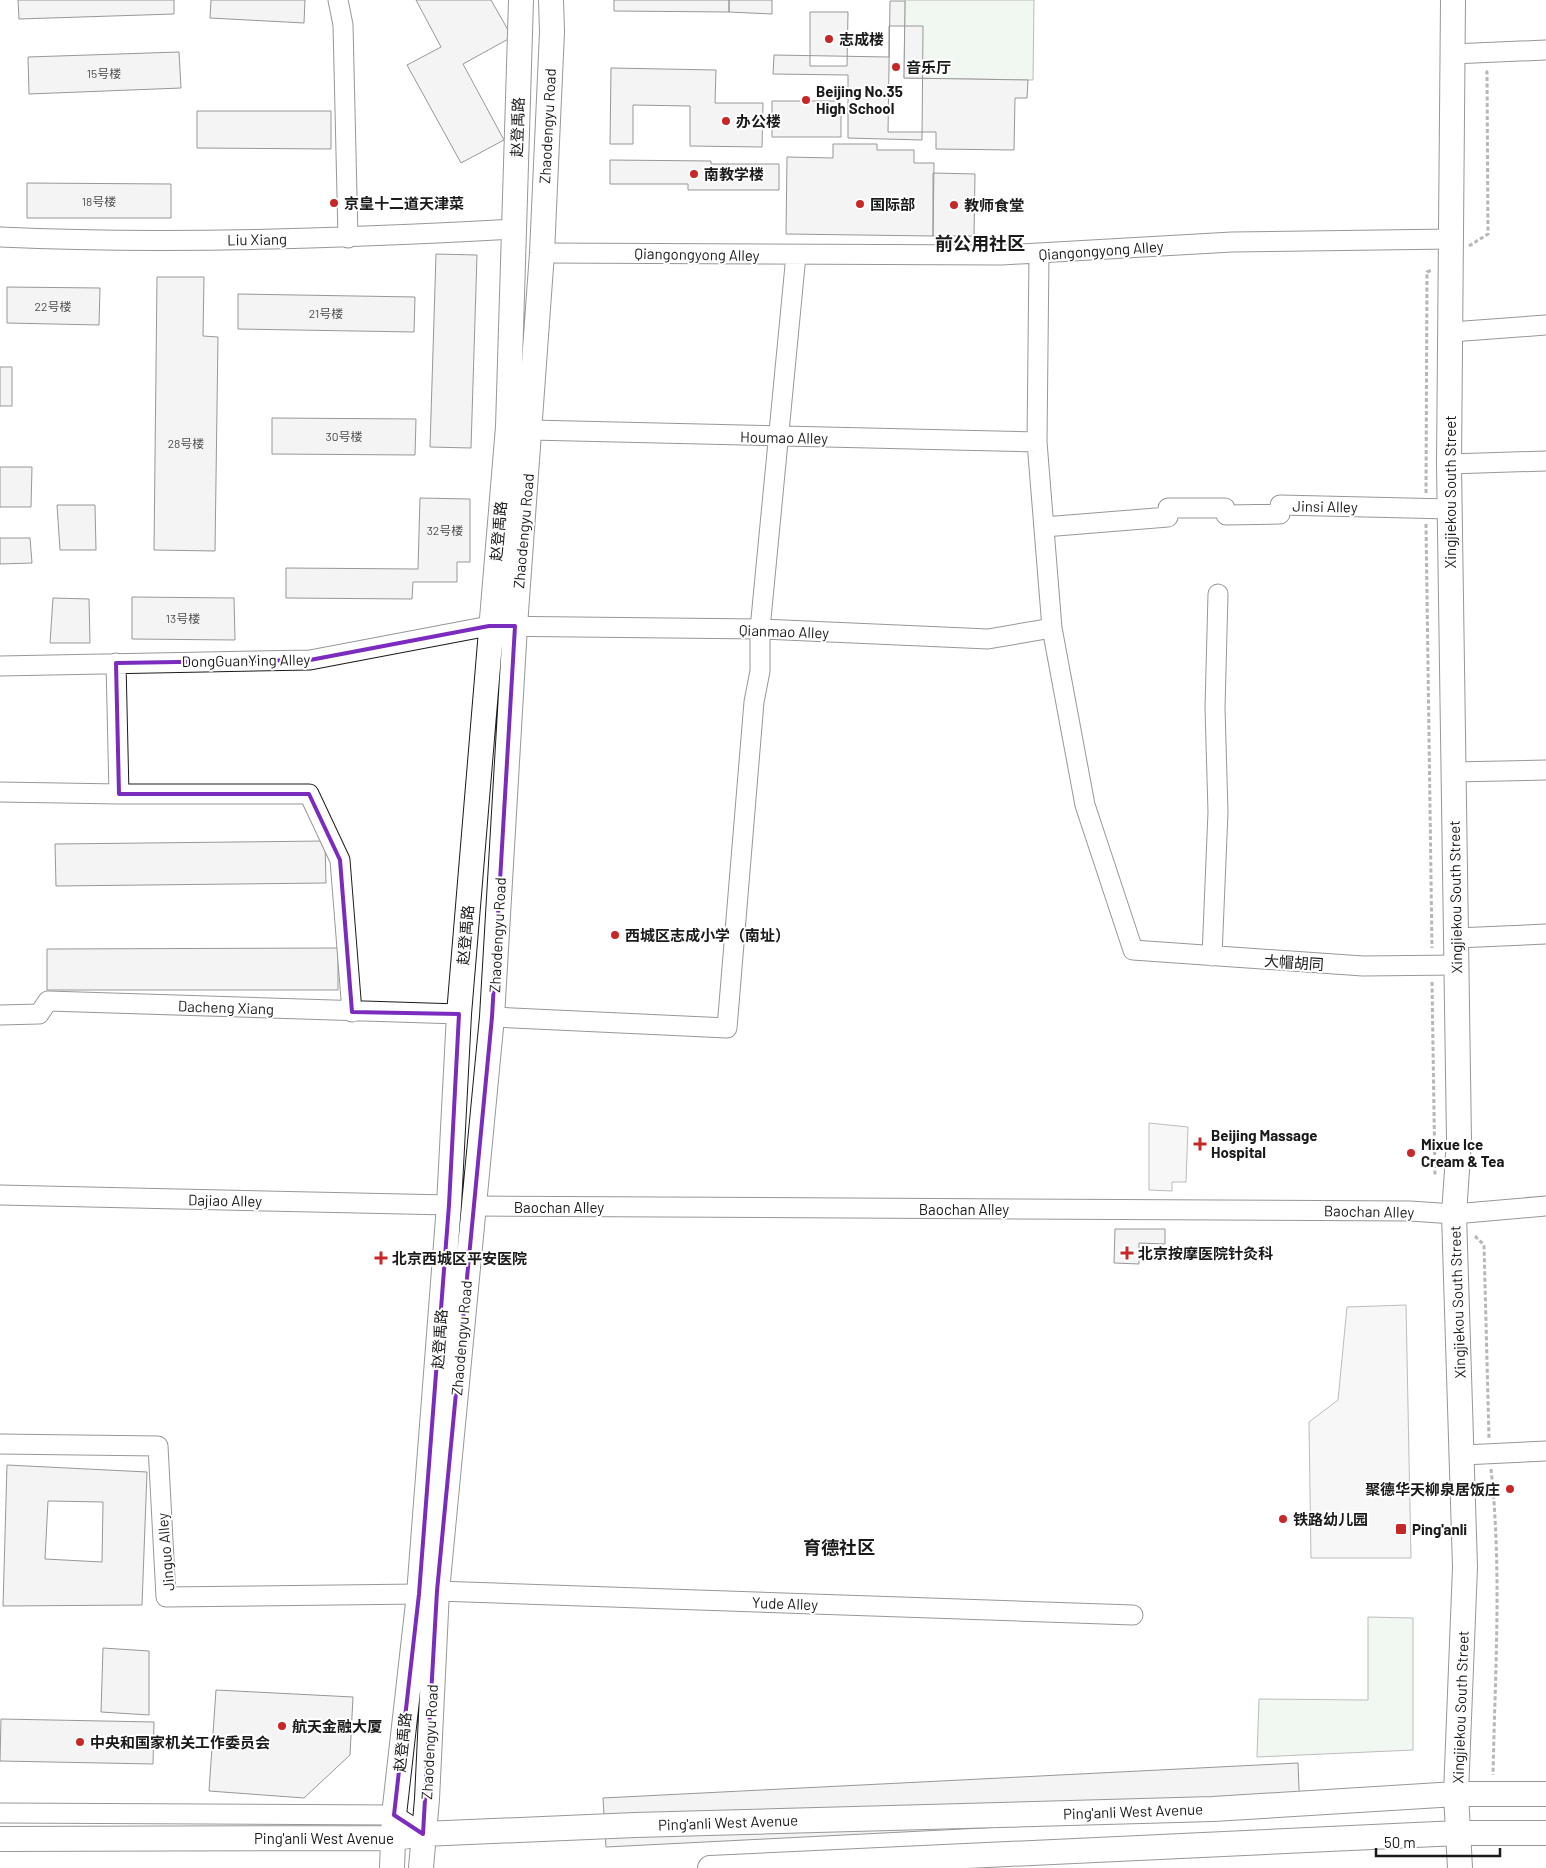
<svg xmlns="http://www.w3.org/2000/svg" width="1546" height="1868" viewBox="0 0 1546 1868" font-family="Barlow,'Noto Sans SC',sans-serif">
  <rect width="100%" height="100%" fill="#fff"/>
  <path fill="#e0efe3" stroke="#6a6a6a" d="M905,0h129l-1,80 -129,-2z
    M1368,1617l45,1v132l-156,7 2,-58 109,1z"/>
  <path fill="#ededed" stroke="#6a6a6a" d="M1149,1123l39,4 -2,55h-14v9l-23,-1z
    M1406,1305l5,253h-100l-2,-136 29,-22 9,-93z"/>
  <path fill="#e6e6e6" stroke="#1a1a1a" fill-rule="evenodd" d="M18,0h156v14l-155,5z
    M211,0h94l-1,23 -94,-5z
    M416,0h75l21,37 -49,27 41,76 -43,23 -54,-98 34,-18z
    M614,0h115v12l-115,-1z
    M729,0h43v14l-43,-2z
    M890,1h15l-1,77 124,2 -1,18h-12l-1,52 -78,-1v-17h-48z
    M810,12h38l-1,54h-37z
    M889,26h34l-1,114 -74,-2v-63l-75,-1 1,-19 115,2z
    M179,52l2,36 -152,6 -1,-37z
    M611,68l105,2 -1,33h48l-1,44 -72,-1v-40l-57,-1v39h-23z
    M772,101h69v36h-69z
    M197,111h134v38l-134,-1z
    M833,144h44v6h37v13h20l-1,73 -147,-2 1,-77 46,1z
    M610,160l101,1v3h68v26h-91v-6h-78z
    M933,173l42,1 -1,62h-41z
    M27,183l144,1v34h-144z
    M436,254l41,1 -6,193 -41,-1z
    M157,277h47l-1,59 15,1 -3,214 -61,-1z
    M7,287l93,1 -1,37 -92,-2z
    M238,294l177,3 -1,35 -176,-3z
    M0,367h12v39h-12z
    M272,418l144,1 -1,36 -143,-1z
    M0,467h32l-1,40h-31z
    M420,498l50,1v63h-13v20h-44l-1,17 -126,-1v-30l132,1z
    M57,505h38l1,45h-36z
    M0,538h30l2,25 -32,1z
    M132,597l102,1 1,42 -103,-1z
    M53,598l36,1 1,44h-40z
    M325,841l1,42 -270,3 -1,-42z
    M338,948v42h-291v-41z
    M1115,1229h50v15l-26,-1v21l-25,-1z
    M7,1465l140,7 -5,133 -139,1zM48,1501l55,1 -1,60 -57,-3z
    M103,1648l46,3v64l-48,-3z
    M216,1690l137,7 -3,58 -46,43 -95,-7z
    M1,1719l153,3 -1,42 -153,-3z
    M1298,1763l2,49 -694,35 -3,-49z"/>
  <g fill="none" stroke-linecap="round" stroke-linejoin="round">
    <defs>
      <path id="minor" d="M338,0l5,25 5,213
        M1452,54l94,-4
        M0,237c171,8 343,1 513,-8
        M542,253l460,2 230,-13 219,-3
        M1039,254l-2,188 15,186 33,177 48,145 230,16 93,-1
        M1451,332l95,-7
        M531,430l506,12
        M1449,464l97,-3
        M1044,527l124,-10v-9h57l1,7 54,-1v-9l170,4
        M116,663l3,131h190l31,66 12,152
        M0,666l310,-6 179,-34 271,3 228,10 64,-11
        M1453,772l93,-2
        M0,792l119,2
        M1456,938l90,-4
        M1212,956l6,-144 -3,-104 3,-114
        M0,1015l39,-1 9,-13 411,13
        M492,1017l235,11 27,-326 6,-31v-42l36,-374
        M0,1195l449,10
        M473,1206l937,5 44,3 92,-8
        M0,1444l158,2 8,151 253,-3
        M1463,1455l83,-4
        M437,1591l696,24
        M0,1813l394,2 29,19"/>
      <path id="major" d="M1453,0l-4,464 10,677 -5,73 11,353 -9,227 4,74
        M0,1839l395,-1 28,-4 212,-9 578,-16 243,-15h90
        M392,1868l2,-53 25,-221 30,-389 10,-191 49,-587 13,-427
        M421,1868l6,-69 10,-208 55,-574 23,-391 27,-373 10,-221 -1,-32
        M710,1868l748,-35h88"/>
    </defs>
    <use href="#minor" stroke="#1a1a1a" stroke-width="21"/>
    <use href="#major" stroke="#1a1a1a" stroke-width="26"/>
    <path stroke="#5f5f5f" stroke-width="3" stroke-dasharray="4 2.5" stroke-linecap="butt" d="M1469,246l19,-12 -1,-162 -3,-2
      M1426,493l1,-221 5,-2
      M1426,524l6,424
      M1432,982l3,194
      M1475,1236l9,9 5,193
      M1491,1469c11,101 4,204 2,306"/>
    <use href="#minor" stroke="#fff" stroke-width="19"/>
    <use href="#major" stroke="#fff" stroke-width="24"/>
  </g>
  <path d="M0 0H1546V1868H0ZM489,626h26l-23,391 -55,574 -14,243 -29,-19 25,-221 30,-389 10,-191 -107,-2 -12,-152 -31,-66h-190l-3,-131 194,-3z" fill="#fff" fill-opacity=".55" fill-rule="evenodd"/>
  <path fill="none" stroke="#7b2cbf" stroke-width="4" stroke-linejoin="round" d="M489,626h26l-23,391 -55,574 -14,243 -29,-19 25,-221 30,-389 10,-191 -107,-2 -12,-152 -31,-66h-190l-3,-131 194,-3z"/>
  <g fill="#c62828" stroke="#fff" stroke-width="2">
    <circle cx="829" cy="39" r="5"/>
    <circle cx="896" cy="67" r="5"/>
    <circle cx="806" cy="100" r="5"/>
    <circle cx="726" cy="121" r="5"/>
    <circle cx="694" cy="174" r="5"/>
    <circle cx="334" cy="203" r="5"/>
    <circle cx="860" cy="204" r="5"/>
    <circle cx="954" cy="205" r="5"/>
    <circle cx="615" cy="935" r="5"/>
    <path d="M1197.5 1136.5h5v5h5v5h-5v5h-5v-5h-5v-5h5z"/>
    <circle cx="1411" cy="1153" r="5"/>
    <path d="M1124.5 1245.5h5v5h5v5h-5v5h-5v-5h-5v-5h5z"/>
    <path d="M378.5 1250.5h5v5h5v5h-5v5h-5v-5h-5v-5h5z"/>
    <circle cx="1510" cy="1489" r="5"/>
    <circle cx="1283" cy="1519" r="5"/>
    <rect x="1395" y="1523" width="12" height="12" rx="2.5"/>
    <circle cx="282" cy="1726" r="5"/>
    <circle cx="80" cy="1742" r="5"/>
  </g>
  <g text-anchor="middle" dominant-baseline="central" stroke-width="4" stroke-linejoin="round" paint-order="stroke">
    <g font-size="12" fill="#4d4d4d">
      <text x="104" y="73">15号楼</text>
      <text x="99" y="201">18号楼</text>
      <text x="53" y="306">22号楼</text>
      <text x="326" y="313">21号楼</text>
      <text x="344" y="436">30号楼</text>
      <text x="186" y="443">28号楼</text>
      <text x="445" y="530">32号楼</text>
      <text x="183" y="618">13号楼</text>
    </g>
    <g font-size="15" font-weight="bold" fill="#1a1a1a" stroke="#fff" text-anchor="start">
      <text x="839" y="39">志成楼</text>
      <text x="906" y="67">音乐厅</text>
      <text x="816" y="91">Beijing No.35<tspan x="816" dy="17">High School</tspan></text>
      <text x="736" y="121">办公楼</text>
      <text x="704" y="174">南教学楼</text>
      <text x="344" y="203">京皇十二道天津菜</text>
      <text x="870" y="204">国际部</text>
      <text x="964" y="205">教师食堂</text>
      <text x="625" y="935">西城区志成小学（南址）</text>
      <text x="1211" y="1135">Beijing Massage<tspan x="1211" dy="17">Hospital</tspan></text>
      <text x="1421" y="1144">Mixue Ice<tspan x="1421" dy="17">Cream &amp; Tea</tspan></text>
      <text x="1138" y="1253">北京按摩医院针灸科</text>
      <text x="392" y="1258">北京西城区平安医院</text>
      <text x="1500" y="1489" text-anchor="end">聚德华天柳泉居饭庄</text>
      <text x="1293" y="1519">铁路幼儿园</text>
      <text x="1412" y="1529">Ping'anli</text>
      <text x="292" y="1726">航天金融大厦</text>
      <text x="90" y="1742">中央和国家机关工作委员会</text>
    </g>
    <g font-size="15" fill="#1a1a1a" stroke="#fff">
      <text transform="translate(547 126) rotate(-87)">Zhaodengyu Road</text>
      <text transform="translate(517 127) rotate(-88)">赵登禹路</text>
      <text transform="translate(257 239) rotate(-1)">Liu Xiang</text>
      <text transform="translate(1101 250) rotate(-4)">Qiangongyong Alley</text>
      <text transform="translate(697 254) rotate(1)">Qiangongyong Alley</text>
      <text transform="translate(784 437) rotate(1)">Houmao Alley</text>
      <text transform="translate(1450 492) rotate(-90)">Xingjiekou South Street</text>
      <text transform="translate(1325 506) rotate(1)">Jinsi Alley</text>
      <text transform="translate(498 531) rotate(-85)">赵登禹路</text>
      <text transform="translate(523 531) rotate(-85)">Zhaodengyu Road</text>
      <text transform="translate(784 631) rotate(2)">Qianmao Alley</text>
      <text transform="translate(246 660) rotate(-1)">DongGuanYing Alley</text>
      <text transform="translate(1455 897) rotate(-91)">Xingjiekou South Street</text>
      <text transform="translate(465 935) rotate(-85)">赵登禹路</text>
      <text transform="translate(497 935) rotate(-87)">Zhaodengyu Road</text>
      <text transform="translate(1294 962) rotate(4)">大帽胡同</text>
      <text transform="translate(226 1007) rotate(2)">Dacheng Xiang</text>
      <text transform="translate(225 1200) rotate(1)">Dajiao Alley</text>
      <text x="559" y="1207">Baochan Alley</text>
      <text x="964" y="1209">Baochan Alley</text>
      <text transform="translate(1369 1211) rotate(1)">Baochan Alley</text>
      <text transform="translate(1457 1302) rotate(-92)">Xingjiekou South Street</text>
      <text transform="translate(461 1338) rotate(-85)">Zhaodengyu Road</text>
      <text transform="translate(439 1339) rotate(-86)">赵登禹路</text>
      <text transform="translate(165 1552) rotate(-95)">Jinguo Alley</text>
      <text transform="translate(785 1603) rotate(2)">Yude Alley</text>
      <text transform="translate(1460 1707) rotate(-88)">Xingjiekou South Street</text>
      <text transform="translate(402 1742) rotate(-84)">赵登禹路</text>
      <text transform="translate(429 1742) rotate(-87)">Zhaodengyu Road</text>
      <text transform="translate(1133 1811) rotate(-2)">Ping'anli West Avenue</text>
      <text transform="translate(728 1822) rotate(-2)">Ping'anli West Avenue</text>
      <text x="324" y="1838">Ping'anli West Avenue</text>
    </g>
    <g font-size="18" font-weight="bold" fill="#1a1a1a" stroke="#fff">
      <text x="980" y="243">前公用社区</text>
      <text x="839" y="1547">育德社区</text>
    </g>
  </g>
  <path d="M1376 1848v8h124v-8" fill="none" stroke="#1a1a1a" stroke-width="2.5"/>
  <text x="1384" y="1848" font-size="15" fill="#1a1a1a" stroke="#ffffff" stroke-width="4" paint-order="stroke">50 m</text>
</svg>
